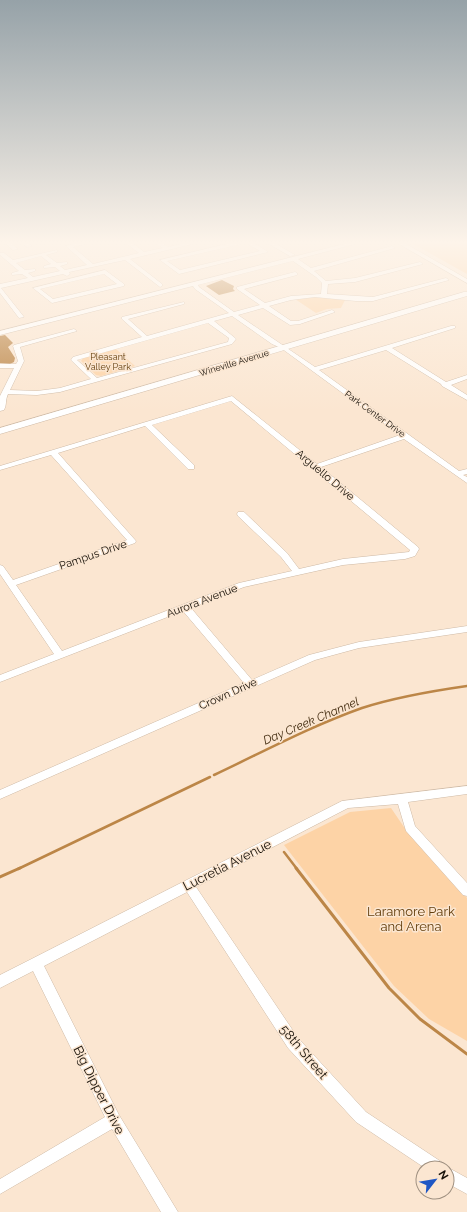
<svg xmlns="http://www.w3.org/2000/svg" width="467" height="1212" viewBox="0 0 467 1212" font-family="Raleway,sans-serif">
  <rect width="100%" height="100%" fill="#fbe6d1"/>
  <path fill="#fdd3a6" d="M408,241h59v33z
    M314,297l31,3 -4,8 -14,1 -11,4 -21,-14z
    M116,349l19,17 -34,10 -5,-1 -15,-14 2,-3z
    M391,808l15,22 61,68v143l-38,-22 -35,-33 -110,-141 66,-33z"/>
  <path fill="#bc8647" d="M222,280l12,6 -1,3 2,2 -16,4 -13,-9z
    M5,335l8,8 -5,4 7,11 -1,4 -4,2 -10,-1v-27z"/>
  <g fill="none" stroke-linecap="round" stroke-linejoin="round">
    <path stroke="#bc8647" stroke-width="2.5" d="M214,775c49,-23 97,-49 148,-67 34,-11 70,-17 105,-22
      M284,852l13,17
      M18,869l192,-92"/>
    <path stroke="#bc8647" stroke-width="3" d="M296,868l93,120 31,31 47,35
      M0,877l20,-9"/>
    <defs>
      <path id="minor" d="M3,241h6l9,8 -5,1z
        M20,241h6l6,5 -5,1z
        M38,241h6l2,2 -5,1z
        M85,241h12l-24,6 20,17 46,-11 -16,-12h7l14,11 19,-4 -10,-7h7l8,6 26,-6h11l-75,18 32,25v2l-2,1 -35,-27 -56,12 1,2 -3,2 -4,-2 -62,14 23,29 -5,1 -19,-25v-9l28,-6 -6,-4 -10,1v-2l7,-2 -19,-16v-2h4l9,7 44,-10v2l-11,3 11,8 10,-1v2l-7,2 5,4 22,-5 -21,-19zM41,256l10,8 -7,2v2l11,-1 5,4 -27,6 -5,-4 7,-2v-2l-10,1 -9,-7z
        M239,241h12l17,11 -89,22 -19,-14zM246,243l14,8 -80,19 -13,-9z
        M264,241h7l24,14 -5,1z
        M356,241h10l-68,18 13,9 81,-22 3,2 -81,23 12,10 29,-3 65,-16 3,2 -68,18 -27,2 -1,10 46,3 73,-19 3,2 -76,21h-17l-41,-4 -24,3 -22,6 22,15h7l34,-11 3,2 -35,12 -10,1 -27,-17 -25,7 77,52 136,-41h4v2l-63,20 54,34 21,-7v4l-16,6 16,10v5l-25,-14 -1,-2 -55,-34 -67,20 140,101 8,-2v5l-4,1 4,2v6l-63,-44 -83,28 97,80 1,2 -4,7 -10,3 -62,6 -99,22 -53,21 61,72 57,-25 50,-13 108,-16v6l-108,16 -44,12 -315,139v-9l244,-107 -61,-72 -183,71v-7l54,-21 -54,-80v-9l3,1 10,14 114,-40 -76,-85 -51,15v-4l232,-70 85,68 83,-29 -119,-87 -9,-4 -40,-28 -18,5 21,17 1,1 -4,5 -172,48 -23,3 -29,-1c-3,6 -1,11 -4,16l-4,1v-15l14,-28h-14v-4h16l2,-3 -5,-15 1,-1 60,-16 3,2 -57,16 4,14 -14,29 27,1 23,-3 31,-9 -19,-18 -1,-1 2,-3 69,-20 -20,-18v-2l62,-15v2l-56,15 19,17 82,-23 -34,-24 -2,-3 -193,49v-4zM293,261l23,16 6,6 -1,11 -30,2 -26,7 -21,-14 53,-14v-2l-2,-1 -58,15v2l23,16 -26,7 -35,-25 -1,-2zM208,323l21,15 -1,4 -131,36 -20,-18zM231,401l179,149 -1,2 -66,7 -44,10 -12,-16 -43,-41h-6l-1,2 1,2 43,41 11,14 -53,12 -177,68 -46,-66 119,-42 1,-2 -78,-88 87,-27 43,43h6v-4l-42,-40z
        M394,241h7l66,38v4z
        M105,270l19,14v2l-72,17 -19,-15zM104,274l13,10 -64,15 -13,-10z
        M467,786v8l-59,8 7,24 52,57v13l-4,-1 -57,-64 -8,-27 -50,4 -152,79 102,151 68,74 77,51 2,4h2l20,11v16l-20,-11v-15h-22l-69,-46 -68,-74 -101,-156 -143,74 75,149 59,97h-17l-49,-83 -112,65v-15l105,-62 -72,-146 -33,17v-13l342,-174z"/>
      <path id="major" d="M464,292h3v4l-467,138v-6z"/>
    </defs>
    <use href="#minor" stroke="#cebaa6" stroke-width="1"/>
    <use href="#major" stroke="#cebaa6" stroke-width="1"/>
    <use href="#minor" fill="#fff" fill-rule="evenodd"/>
    <use href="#major" fill="#fff" fill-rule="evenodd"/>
  </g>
  <linearGradient id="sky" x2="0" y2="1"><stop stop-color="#96a2a8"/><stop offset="0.59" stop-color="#fdf4ea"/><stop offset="1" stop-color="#fdf4ea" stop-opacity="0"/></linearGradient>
  <rect width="467" height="411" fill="url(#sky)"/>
  <g text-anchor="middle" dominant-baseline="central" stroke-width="3" stroke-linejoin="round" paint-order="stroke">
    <g font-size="9" fill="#633e0c" stroke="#fbe6d1">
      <text x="108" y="357">Pleasant<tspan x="108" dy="10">Valley Park</tspan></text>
    </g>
    <g font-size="9" fill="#171109" stroke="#fbe6d1">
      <text transform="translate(234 363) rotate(-17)">Wineville Avenue</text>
      <text transform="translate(375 414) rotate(36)">Park Center Drive</text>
    </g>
    <g font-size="11" fill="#171109" stroke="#fbe6d1">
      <text transform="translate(325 475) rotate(40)">Arguello Drive</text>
      <text transform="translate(93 555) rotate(-19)">Pampus Drive</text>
      <text transform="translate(202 601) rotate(-21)">Aurora Avenue</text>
      <text transform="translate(228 694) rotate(-24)">Crown Drive</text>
    </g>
    <g font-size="12" font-style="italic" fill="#422b0f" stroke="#fbe6d1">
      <text transform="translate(311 721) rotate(-23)">Day Creek Channel</text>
    </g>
    <g font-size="13" fill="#171109" stroke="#fbe6d1">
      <text transform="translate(227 865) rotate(-27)">Lucretia Avenue</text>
      <text transform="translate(304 1052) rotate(50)">58th Street</text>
      <text transform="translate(99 1090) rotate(63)">Big Dipper Drive</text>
    </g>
    <g font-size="13" fill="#633e0c" stroke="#fbe6d1">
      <text x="411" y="911">Laramore Park<tspan x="411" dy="15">and Arena</tspan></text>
    </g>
  </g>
  <g transform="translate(435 1180) rotate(59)"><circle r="19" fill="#fbe6d1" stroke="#a09181"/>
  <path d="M0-3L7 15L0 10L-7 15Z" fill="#1f57c4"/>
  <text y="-6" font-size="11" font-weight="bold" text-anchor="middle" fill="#171109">N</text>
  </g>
</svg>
